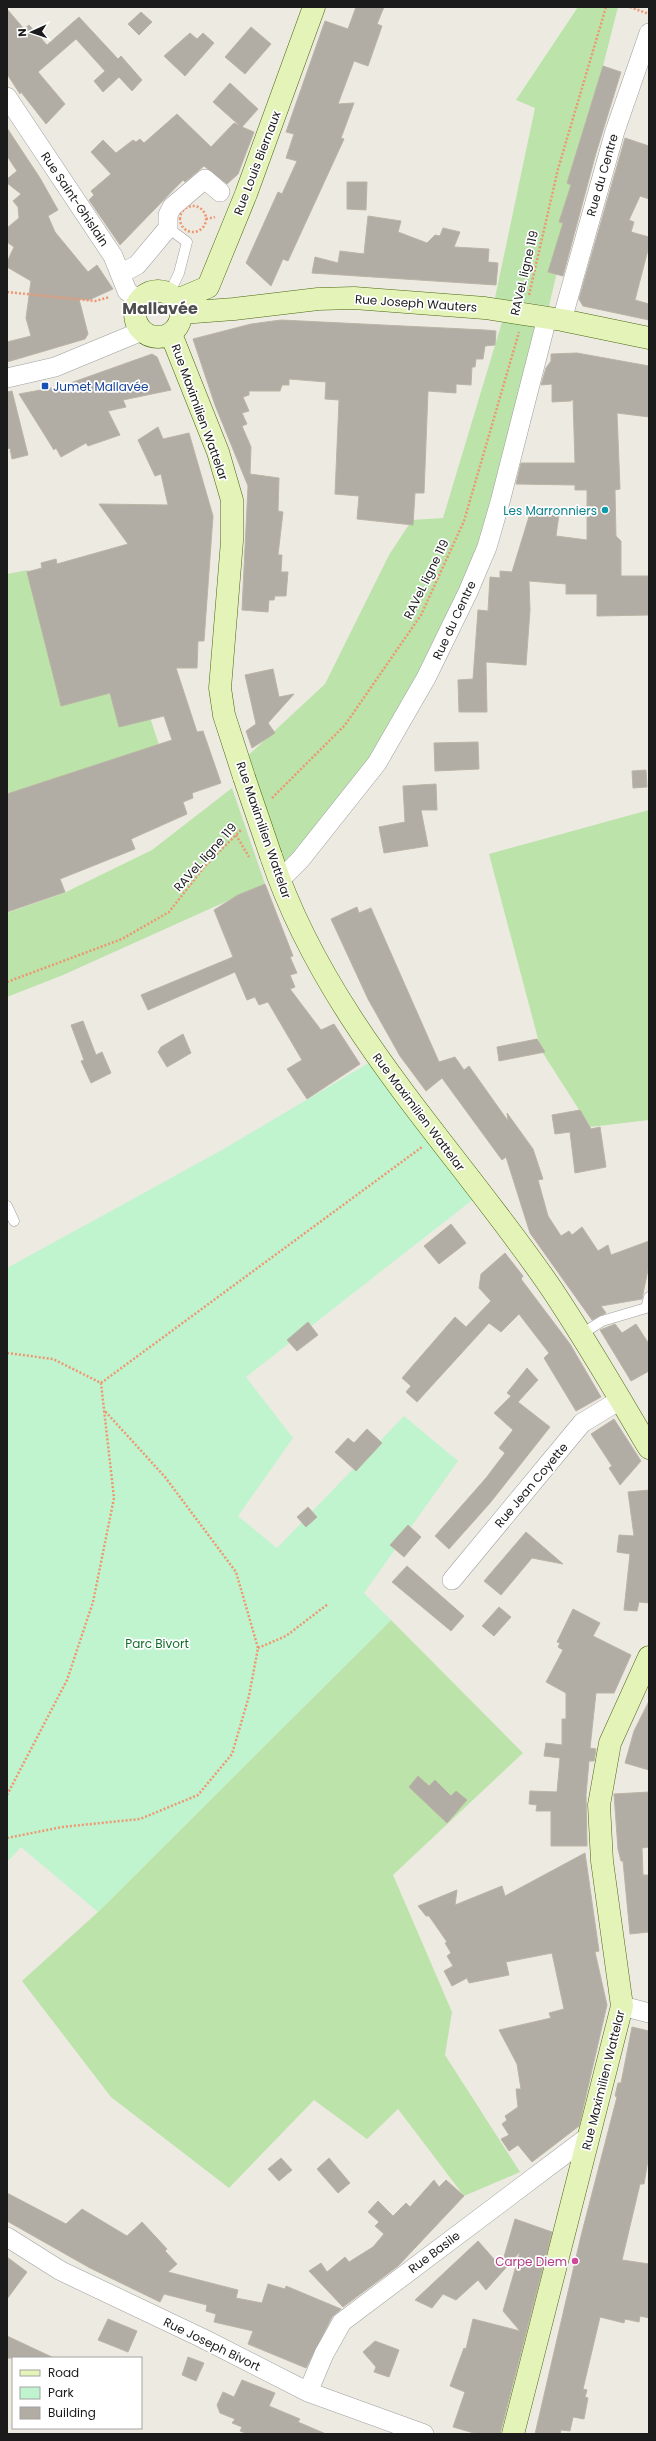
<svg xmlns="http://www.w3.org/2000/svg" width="656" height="2441" viewBox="0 0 656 2441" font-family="Poppins,sans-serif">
  <rect width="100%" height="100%" fill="#eceae1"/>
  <path fill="#bbe3aa" d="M578,7h40l-15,59 -36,117 4,2 -11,37 8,3 -19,81 -54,-8 40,-190 -19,-8z
    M505,312l42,6 -75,266 -59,118 -134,179 -39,-118 85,-79 64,-129 23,-35 31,-2z
    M28,570l33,135 78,-21 20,61 -152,50v-221z
    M232,788l33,96 -202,91 -56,22v-84l57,-20 88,-43z
    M649,810v310l-59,7 -49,-77 -52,-196z
    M391,1620l132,133 -130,122 59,137 -7,43 75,117 -56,24 -66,-87 -31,30 -53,-39 -85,88 -118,-91 -89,-116 76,-69z"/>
  <path fill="#c0f4cf" d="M372,1061l108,133 -234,183 47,61 -55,78 39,32 127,-132 54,45 -94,132 27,27 -293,292 -77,-65 -14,15v-594l215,-118z"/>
  <path fill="#b1aca4" stroke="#bcb4a5" d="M356,7h28l-7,17 5,2 -14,40 -14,-5 -16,43 16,-1 -13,35 3,1 -56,122 -5,-2 -12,27 -25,-23 32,-71 4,2 15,-33 -11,-3 8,-24 -8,-2 39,-111 23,8z
    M7,9l17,20 5,-4 18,20 32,-28 39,42 3,-3 21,24 -10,11 -13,-14 -16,15 -9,-11 11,-10 -29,-32 -38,33 27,32 -19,20 -25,-32 -1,2 -13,-20z
    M141,12l11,10 -13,13 -11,-11z
    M251,27l20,17 -26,30 -20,-17z
    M190,33l7,6 6,-6 11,10 -29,33 -21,-20z
    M603,66l18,6 -25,81 -33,123 -15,-4 15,-49 -4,-1 12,-37 -4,-2z
    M230,83l28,26 -16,18 12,5 -16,42 -11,10 -23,-18 -19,16 -2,-2 -63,65 -31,-45 5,-5 -3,-4 20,-17 -20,-22 12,-12 13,13 17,-13 3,2 4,-3 4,4 33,-29 34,33 23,-24 5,2 -26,-23z
    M7,128l33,50 18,32 -10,6 7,16 33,40 9,-7 16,24 -24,11 -10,-1 9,35 -3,5 -78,23v-20l24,-6 -5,-18 5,-37 -24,-14v-5l7,-15 -7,-5v-14l12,-10 -1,-11 -5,-6 8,-7 -14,-11v-4l10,-8 -10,-15z
    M625,138l24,8v53l-9,-3 -11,24 5,2 -3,10 18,5v9l-14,54 14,4v16l-66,-14 -4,-7z
    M347,182h20l-1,28 -19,-1z
    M368,216l33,5 -3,11 29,11 8,-8 5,1 3,-8 17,4 -6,15 35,2 -1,13 10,1 -2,22 -184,-12 3,-16 23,6 2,-12 24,3z
    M281,320l204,10 11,1 -1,14 -10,1 -2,13h-7l-1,8h-3l-1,18 -15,-1v9l-28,-2 -4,102h-9l-2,32 -56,-6 2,-23 -24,-2 4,-94 -14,-1 1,-17 -37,-3v6h-7l-2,6h-31v4l-6,2 6,14 -7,2 5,11 -5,2 9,21 -1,27 29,4 -1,33 5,1 -5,43h4l-1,17h7l-2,24h-11l-1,4h-5l-1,12 -26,-2 6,-124 -33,-81 -22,-66 58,-15z
    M577,353l72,13v51l-32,-4 3,76 -5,1 1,46 5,5v35h28v39l-52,1v-22h-31v-10l-37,-3 1,29 -4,55 -40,-3 1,50h-28l-1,-32 15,-1 5,-69 10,1 2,-34 10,1v-7l12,1 19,-62 28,4 -3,22 31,4v-50h-12v-5l-59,-1 5,-21h54l-2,-64 -2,2 -19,1v-18l-11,1 5,-17 5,-7v-7z
    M152,354l5,3 14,33 -48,10 3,7 -18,4 12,24 -32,11 -2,-3 -25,14 -5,-9 -2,2 -35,-56 43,-8z
    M12,391l16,64 -16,4 -2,-11 -3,1v-57z
    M158,427l5,12 26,-6 24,83 -9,125h-6l-1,27h-21l21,64 6,-1 18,52 -29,10 1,5 -10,4 4,12 -56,25 4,10 -75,30 5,13 -58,20v-118l165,-54 -8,-24 -45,11 -9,-34 -49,13 -34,-134 15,-4 -1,-5 15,-4 1,5 71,-20 -29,-40 69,1 -7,-31 -6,2 -17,-36z
    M273,669l6,28 15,-3 -26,29 7,10 -23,15 -6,-17 10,-7 -11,-49z
    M478,742l1,27 -44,2 -1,-28z
    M646,770l1,17 -14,1 -1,-17z
    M436,784l1,26h-16l7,36 -44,7 -5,-26 26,-5 -2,-36z
    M265,884l28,72 -3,1 7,16 -7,2 5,12 -5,2 31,41 13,-6 26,40 -53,35 -20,-30 15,-9 -34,-58 -9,3 -4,-8 -8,3 -12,-28 -87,38 -7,-15 92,-38 -19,-47 24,-15z
    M357,907l2,6 12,-5 68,154 16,-5 9,13 5,-4 39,55 -1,-8 26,36 10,30 -5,1 10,36 13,20 8,-5 3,4 10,-8 16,24 10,-6 3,10 38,-14v24l-7,34 -41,7 5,7 -14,7 -62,-87 -24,-76 -4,3 -60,-82 -16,13 -26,-35 -32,-57 -37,-80z
    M83,1021l13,34 6,-3 9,21 -20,10 -10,-22 3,-1 -13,-35z
    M183,1034l8,19 -24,14 -9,-15 3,-5z
    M537,1039l8,13 -46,9 -2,-14z
    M580,1110l11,19 9,-2 6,40 -31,6 -5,-41 -15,2 -3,-19z
    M451,1224l15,19 -27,21 -15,-18z
    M505,1253l18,23 -2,3 49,65 31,53 -25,14 -32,-53 5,-5 -30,-39 -18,18 -12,-9 -72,79 -11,-10 5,-6 -9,-8 53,-61 11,10 25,-26 -12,-13 2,-14z
    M308,1322l10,13 -21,16 -10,-11z
    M615,1324l7,9 14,-9 13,20v27l-18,10 -31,-51z
    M527,1368l11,12 -20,22 32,25 -60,76 -41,46 -14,-13 51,-58 19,-25 -6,-5 14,-18 -19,-17 17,-17 -4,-3z
    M614,1419l27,42 -21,24 -11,-17 3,-2 -21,-32z
    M367,1429l15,14 -26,28 -21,-19 13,-14 6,5z
    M649,1490v113l-10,-1 -2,9 -13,-1 6,-56 -13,-2 2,-17 15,1 -6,-44z
    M308,1507l9,10 -11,10 -9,-10z
    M408,1525l13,12 -17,20 -14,-12z
    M526,1532l37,32 -31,-6 -31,37 -17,-14z
    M407,1566l57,50 -13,15 -59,-49z
    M499,1607l12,10 -17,19 -12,-10z
    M573,1609l27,14 -7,13 38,19 -17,38h-18l-6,55 6,1 -2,12h-5l-3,34 1,51h-36v-35h-15l1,-6 -8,-1 1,-13 27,1 3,-34 -16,-2 2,-13 16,2v-26h4v-26l-20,-11 17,-32 -5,-3 2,-4 -3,-1z
    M649,1701v69l-24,-7 9,-32z
    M418,1776l11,10 6,-6 16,16 5,-5 11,9 -20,23 -38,-36z
    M649,1792v55l-7,1 1,27h6v57l-19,2 -7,-73h-2l-3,-12 -4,-55z
    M585,1853l14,98 -4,1 12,53 -28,121 -47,36 -14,-17 -9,6 -8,-12 8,-4 -7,-11 5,-4 -2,-4 13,-9 -2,-18h5l-4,-25 -18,-34 52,-12 -2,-5 15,-4 -12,-56 -46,9 3,13 -40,8 -2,-5 -15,8 -8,-15 9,-5 -6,-10 4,-3 -6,-10 2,-1 -18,-26h-3l-8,-10 39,-16 -2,15 47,-19 3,10z
    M632,2027l17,4v123l-5,30h-4l-18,76 27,4v54l-9,-2 -1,6 -14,-3 -1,4 -24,-6 -17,72 4,1 -2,7 3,1 -4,21 -11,-2 -3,14 -9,-1 -1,4h-25l46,-198 36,-139 -2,-1 3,-13h3z
    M281,2158l11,12 -13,11 -11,-12z
    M329,2158l21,25 -12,10 -21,-24z
    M434,2180l5,7 7,-7 18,16 -66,70 -55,41 -34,-36 12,-8 6,9 18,-15 4,5 24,-15 11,-13 -9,-8 4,-4 -11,-10 10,-11 15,15 13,-13 4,4z
    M7,2193l59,31 16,-15 45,27 15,-14 25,27 -2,2 12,13 -9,8 70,18 -2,8 26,5 6,-19 17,5 1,-3 55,23 -9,8 -26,51 -58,-24 5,-13 -39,-9 2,-8 -10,-3 1,-6 -43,-11 -4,8 -70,-34 -83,-47z
    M515,2219l37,13 -52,202h-23l-24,-7 12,-35 -15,-6 14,-38 2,1 7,-30 47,12 -17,-20 17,-59 -34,38 -8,-10 -22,20 -13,-6 -11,14 -17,-8 63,-59 23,26z
    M7,2257l20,15 -20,27z
    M108,2319l29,12 -9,21 -30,-12z
    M7,2336l47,22h-47z
    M375,2341l24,9 -10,27 -15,-5 2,-5 -13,-15z
    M188,2357l16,6 -8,18 -14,-6z
    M242,2380l33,13 -6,13 31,13 -2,3 28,12h-78l-8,-3 2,-4 -10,-4 3,-4 -15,-6 -3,-8 6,-13 11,5z"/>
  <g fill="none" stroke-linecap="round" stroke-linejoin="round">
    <defs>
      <path id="lane" d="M168,228l19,14 -8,31 -10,21
        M7,1206l7,15
        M580,1335l22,-14 44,-13 3,-11"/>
      <path id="street" d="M7,97l106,159 14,35 12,10
        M120,274l17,-9 31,-37v-13l4,-8 33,-28 15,13
        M562,320l53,-189 34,-98
        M7,378l48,-11 87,-36
        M279,881l21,-21 77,-97 49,-85 42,-86 19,-45 13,-45 47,-184
        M452,1580l130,-157 38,-23
        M622,2006l27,7
        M7,2237l54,34 141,67 106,54 116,42
        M308,2392l16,-38 18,-32 247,-186"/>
      <path id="secondary" d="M135 314a23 23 0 1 1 46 0a23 23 0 1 1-46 0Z
        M177,300l31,-13 38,-93 68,-187
        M181,313l53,-4 84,-10 36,-1 131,10 77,12 87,18
        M171,334l47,118 14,48v41l-12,147 4,27 20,62
        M271,856c55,166 183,290 280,432 35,52 66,106 98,160
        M513,2434l109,-428 -20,-145 -3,-56 11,-62 39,-86"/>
    </defs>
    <use href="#lane" stroke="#9f9f9f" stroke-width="11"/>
    <use href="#street" stroke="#9f9f9f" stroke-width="20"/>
    <use href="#secondary" stroke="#4b670d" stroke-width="23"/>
    <path stroke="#ed9771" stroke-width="2.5" stroke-dasharray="2 2" stroke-linecap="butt" d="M630,7l19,7
      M180 219a13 13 0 1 1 26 0a13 13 0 1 1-26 0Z
      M206,219l9,-2
      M7,292l88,9 15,-4
      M529,295l29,-126 48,-162
      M272,798l73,-73 76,-110 43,-94 55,-189
      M236,835l13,22
      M7,982l115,-43 47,-27 36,-46 37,-37
      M7,1353l46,6 48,24 321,-236
      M258,1648l28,-12 42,-32
      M7,1795l60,-115 26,-78 21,-104 -13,-115
      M7,1838l55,-11 78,-8 58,-24 34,-41 17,-58 9,-48 -22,-76 -71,-95 -61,-67"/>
    <use href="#lane" stroke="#fff" stroke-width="10"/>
    <use href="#street" stroke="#fff" stroke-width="19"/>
    <use href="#secondary" stroke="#e4f3b8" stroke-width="22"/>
    <defs>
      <path id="secondary-bridge" d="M244,777l27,79"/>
    </defs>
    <use href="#secondary-bridge" stroke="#4b670d" stroke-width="23" stroke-linecap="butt"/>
    <use href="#secondary-bridge" stroke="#e4f3b8" stroke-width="22"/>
  </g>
  <rect fill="#1a4fb4" stroke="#fff" stroke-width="1.5" x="41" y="382" width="8" height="8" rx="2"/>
  <circle fill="#0f9aa8" stroke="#fff" stroke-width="1.5" cx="605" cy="510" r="4"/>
  <circle fill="#d1479c" stroke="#fff" stroke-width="1.5" cx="575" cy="2261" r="4"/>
  <g text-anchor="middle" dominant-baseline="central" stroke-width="3.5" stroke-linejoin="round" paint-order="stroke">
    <g font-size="12" fill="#1b1b1b" stroke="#fff">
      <text transform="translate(257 163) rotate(-69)">Rue Louis Biernaux</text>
      <text transform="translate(602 175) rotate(-74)">Rue du Centre</text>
      <text transform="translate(75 199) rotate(56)">Rue Saint-Ghislain</text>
      <text transform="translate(524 273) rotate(-77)">RAVeL ligne 119</text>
      <text transform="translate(416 303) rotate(4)">Rue Joseph Wauters</text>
      <text transform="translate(200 412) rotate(70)">Rue Maximilien Wattelar</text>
      <text transform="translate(426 579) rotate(-64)">RAVeL ligne 119</text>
      <text transform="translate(454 620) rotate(-65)">Rue du Centre</text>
      <text transform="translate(264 830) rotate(71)">Rue Maximilien Wattelar</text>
      <text transform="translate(205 857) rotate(-48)">RAVeL ligne 119</text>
      <text transform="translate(419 1112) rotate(53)">Rue Maximilien Wattelar</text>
      <text transform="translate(531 1485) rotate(-50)">Rue Jean Coyette</text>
      <text transform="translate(603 2080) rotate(-76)">Rue Maximilien Wattelar</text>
      <text transform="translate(434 2252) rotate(-37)">Rue Basile</text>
      <text transform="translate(212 2344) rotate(26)">Rue Joseph Bivort</text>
    </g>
    <g font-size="12" fill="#164399" stroke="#fff" text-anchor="start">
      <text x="53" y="386">Jumet Mallavée</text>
    </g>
    <g font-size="12" fill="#0d838f" stroke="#fff" text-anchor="end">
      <text x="597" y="510">Les Marronniers</text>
    </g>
    <g font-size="12" fill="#146e2d" stroke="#fff">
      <text x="157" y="1643">Parc Bivort</text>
    </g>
    <g font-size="12" fill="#b23c85" stroke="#fff" text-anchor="end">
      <text x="567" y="2261">Carpe Diem</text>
    </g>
    <g font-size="16" font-weight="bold" fill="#4e4e4e" stroke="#fff">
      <text x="160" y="308">Mallavée</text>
    </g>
  </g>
  <rect width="656" height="2441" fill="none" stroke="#1b1b1b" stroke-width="16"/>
  <rect x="12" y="2357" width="130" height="72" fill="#ffffff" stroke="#a4a4a4"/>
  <rect x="20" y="2370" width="20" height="6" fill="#e4f3b8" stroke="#a4a4a4"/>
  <text x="48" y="2377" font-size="12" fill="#1b1b1b">Road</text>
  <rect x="20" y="2387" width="20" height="12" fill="#c0f4cf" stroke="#a4a4a4"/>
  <text x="48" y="2397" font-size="12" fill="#1b1b1b">Park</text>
  <rect x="20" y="2407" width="20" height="12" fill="#b1aca4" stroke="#a4a4a4"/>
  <text x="48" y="2417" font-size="12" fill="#1b1b1b">Building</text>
  <g transform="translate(32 32) rotate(267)" stroke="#ffffff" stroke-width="3" paint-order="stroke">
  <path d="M0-3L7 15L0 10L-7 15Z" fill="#1b1b1b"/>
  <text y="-6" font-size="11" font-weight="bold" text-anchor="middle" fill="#1b1b1b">N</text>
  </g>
</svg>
